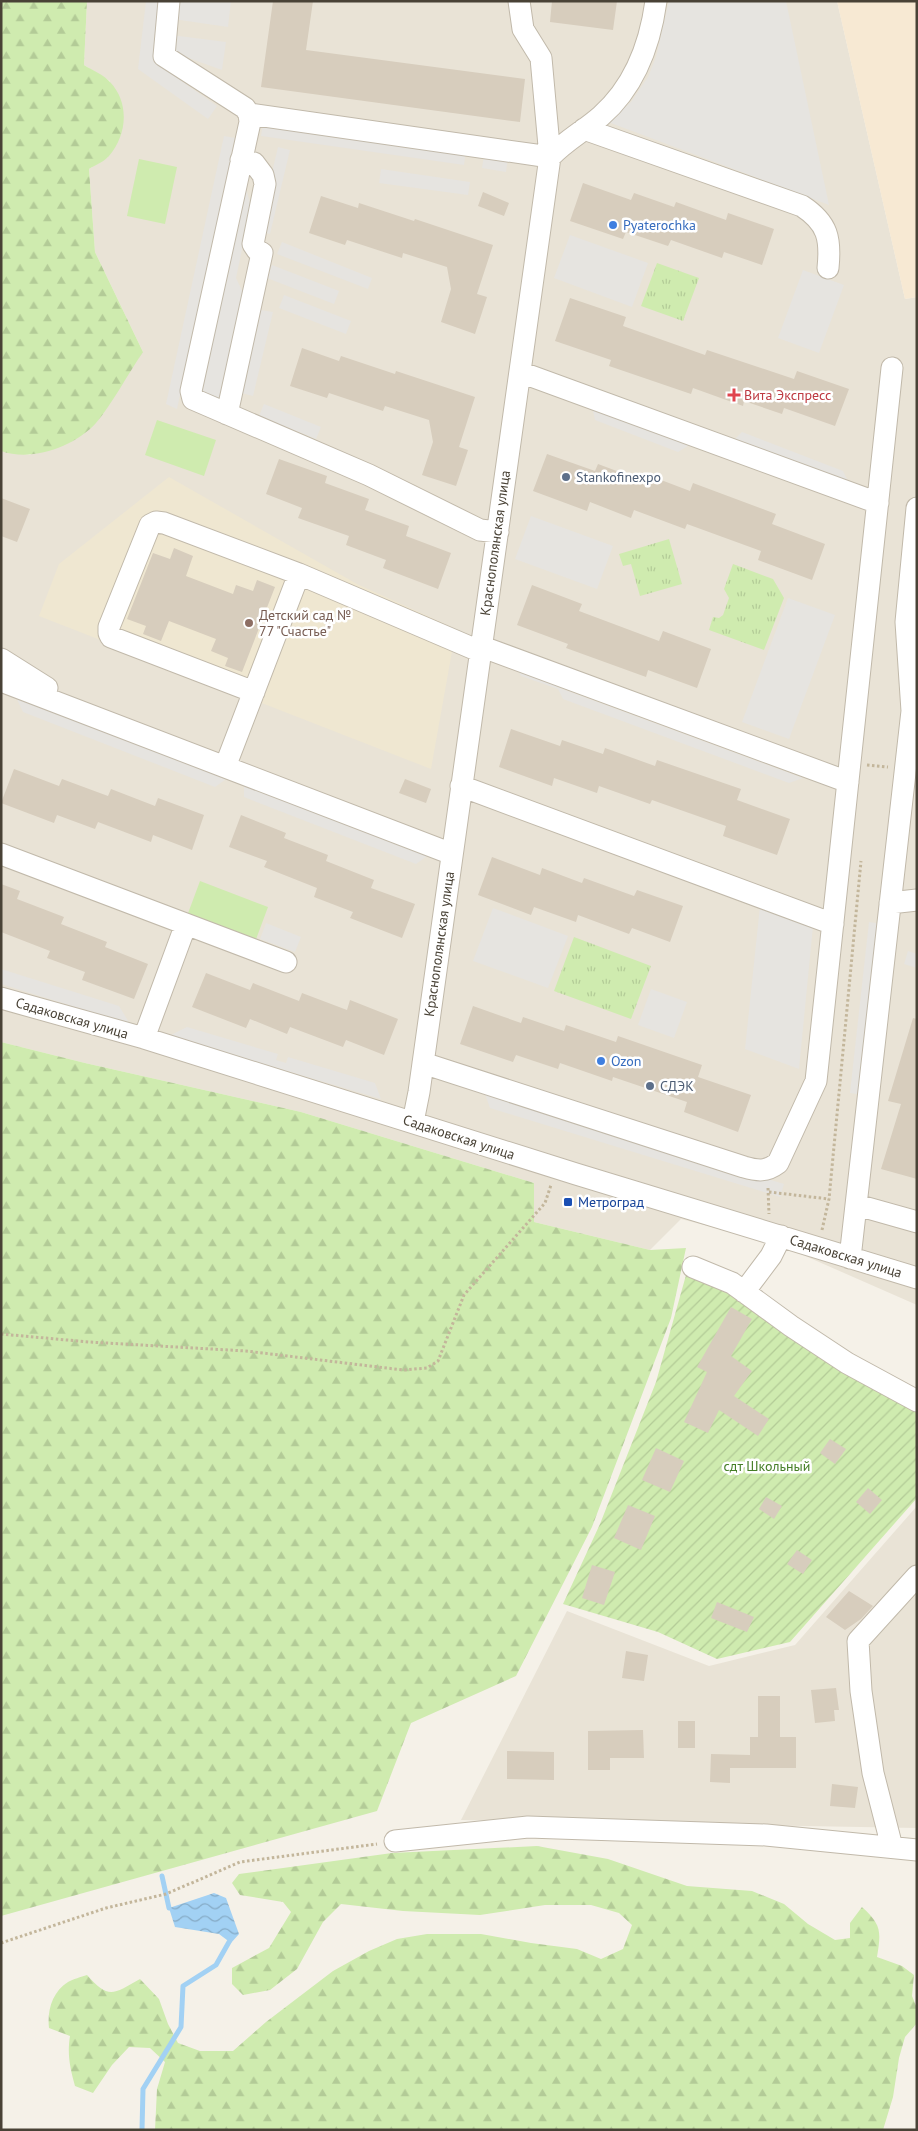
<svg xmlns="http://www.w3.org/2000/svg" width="918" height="2131" viewBox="0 0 918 2131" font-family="'PT Sans',sans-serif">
  <defs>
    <pattern id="forest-firs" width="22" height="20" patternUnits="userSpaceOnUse" patternTransform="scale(1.25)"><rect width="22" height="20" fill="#cfebaf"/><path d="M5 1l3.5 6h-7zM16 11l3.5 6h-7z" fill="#b3cb97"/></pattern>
    <pattern id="park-tufts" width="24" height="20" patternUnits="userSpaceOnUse" patternTransform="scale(1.25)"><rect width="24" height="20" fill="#cfebaf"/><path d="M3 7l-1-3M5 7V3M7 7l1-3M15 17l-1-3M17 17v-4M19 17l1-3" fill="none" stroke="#b3cb97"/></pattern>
    <pattern id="garden-furrows" width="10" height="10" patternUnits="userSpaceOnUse" patternTransform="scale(1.25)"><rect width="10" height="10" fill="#cfebaf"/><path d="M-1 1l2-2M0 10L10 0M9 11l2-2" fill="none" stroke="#b3cb97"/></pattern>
    <pattern id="water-waves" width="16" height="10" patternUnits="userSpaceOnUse" patternTransform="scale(1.25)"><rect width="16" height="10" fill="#a2d1f4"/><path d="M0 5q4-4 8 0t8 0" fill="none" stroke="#86abc6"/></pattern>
  </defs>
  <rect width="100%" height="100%" fill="#f5f1e8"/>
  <path fill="#e9e3d6" d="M87,1h750l68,298 12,-2v1008l-139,-61 -97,-25 -31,31 -116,-28v-39l-233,-71 -216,-49 -84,-21v-591l29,4 113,-103 -48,-100 -6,-83 19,-12 2,-76 -26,-16z
    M917,1506v322l-456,-8 106,-209 142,55 86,-21z"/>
  <path fill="#f7e9d3" d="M837,1h80v296l-12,2z"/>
  <path fill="#efe7d1" d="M169,477l188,107 99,45 -25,140 -392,-153 20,-52z"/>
  <path fill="url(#forest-firs)" d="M1,1h86l-3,64c8,5 20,10 26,17 20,21 17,53 -1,74 -5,6 -14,9 -20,13l6,83 48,100c-15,22 -31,52 -47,71 -22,24 -64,39 -95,28z
    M1,1042l84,21 216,49 233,71v39l116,28 36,-2 -15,70 -79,209 -76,149 -105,47 -34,88 -376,105z
    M537,1846l71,13 79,27 65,5 32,13 24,20 27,16 15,-2v-15l12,-16c20,18 19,25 15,50l25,9 12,9 -2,21 5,12v15l-12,14 -6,21 -6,39 -10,33h-728l2,-41 8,-27 -15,-14 -21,-1 -17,18 -19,28 -18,-7c-5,-18 -8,-32 -5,-50l-21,-8c-2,-17 3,-36 19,-46 5,-3 13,-5 19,-7 22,25 26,19 53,4l19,20 9,25 10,19 22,8h33l33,-29 67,-51 36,-20 28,-12 30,-5h54l50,9 46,6 24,10 22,-10 9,-24 -13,-12 -28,-8h-46l-65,10 -77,-4 -62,-7 -18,18 -26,47 -27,21 -27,5 -11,-11v-16l37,-20 22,-36 -8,-10 -43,-7 -8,-12 7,-9 153,-21z"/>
  <path fill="url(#park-tufts)" d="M657,263l42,15 -16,43 -42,-15z
    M669,539l13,45 -42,12 -9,-32 -8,2 -4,-12z
    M733,564l40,15 11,19 -20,52 -55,-20 4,-13 6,1 4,-3 6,-17 -5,-9z
    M574,937l77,29 -20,53 -77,-28z"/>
  <path fill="url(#garden-furrows)" d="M688,1268l229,127v103l-127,144 -73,17 -59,-27 -95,-28 37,-80 56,-142z"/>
  <path fill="#cfebaf" d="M139,159l38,8 -12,57 -38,-8z
    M157,420l59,20 -12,36 -59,-21z
    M200,881l68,26 -13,35 -68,-26z"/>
  <path fill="#e6e4e0" d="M146,1h14l-7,60 64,45 -9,13 -70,-50z
    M175,1h56l-3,26 -55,-8z
    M669,1h117l43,204 -221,-83 23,-20 17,-25 8,-20z
    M171,35l55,7 -4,28 -53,-19z
    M263,123l203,28 -2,14 -203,-29z
    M224,136l11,2 -58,271 -11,-5z
    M278,147l12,3 -20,84 -12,-3z
    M484,155l24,3 -2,14 -24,-4z
    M381,169l89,13 -2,13 -89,-12z
    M243,177l8,30 -15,71 8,17 -24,110 -23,-15z
    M570,235l78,28 -16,44 -78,-29z
    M282,242l90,36 -4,11 -91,-35z
    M272,265l67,26 -5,13 -67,-26z
    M803,270l41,15 -25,68 -41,-15z
    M284,295l67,26 -5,13 -67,-26z
    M261,310l12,2 -20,84 -12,-3z
    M264,404l57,23 -5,12 -57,-23z
    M592,406l99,38 -13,8 -83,-32z
    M742,432l101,39 9,18 -120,-47z
    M531,516l82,30 -16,43 -82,-30z
    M788,598l47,17 -46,124 -47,-17z
    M514,663l37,14 6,10 246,91 -14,5 -226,-84 -5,-10 -37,-13z
    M14,693l215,84 -14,10 -192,-75z
    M244,782l186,72 -14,10 -172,-67z
    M760,906l53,20 -14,143 -54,-20z
    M493,908l75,28 -20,52 -75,-27z
    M869,922l13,2 -19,171 -13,-2z
    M266,923l35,14 -6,15 -35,-13z
    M908,951l9,3v14l-13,-4z
    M1,969l118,37 11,18 -129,-40z
    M651,989l36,13 -13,36 -36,-13z
    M187,1027l91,27 -2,6 10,3 2,-6 87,26 6,16 -212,-63z
    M484,1091l300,93 -4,13 -290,-89z"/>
  <path fill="url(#water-waves)" d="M214,1893l12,5 13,36 -8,9 -12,-9 -44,-7 -6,-19z"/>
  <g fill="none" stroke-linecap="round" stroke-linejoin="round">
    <path stroke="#a2d1f4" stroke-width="5" d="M162,1876l7,32
      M142,2130l1,-41 38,-62 2,-41 33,-21 13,-23"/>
  </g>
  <path fill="#d7cdbd" d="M273,1h40l-7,49 219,29 -5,43 -259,-35z
    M552,1h65l-4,29 -63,-8z
    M583,183l48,17 3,-7 40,14 2,-5 50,18 2,-7 46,16 -12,36 -38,-13 -2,6 -51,-18 -3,6 -42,-14 -3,7 -53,-18z
    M483,192l26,11 -5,13 -26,-10z
    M321,196l37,12 1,-5 55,18 1,-2 78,26 -16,49 10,3 -12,37 -34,-12 10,-33 -4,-22 -44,-14 -1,5 -55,-18 -2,5 -36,-12z
    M570,298l56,19 -3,9 82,29 2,-5 87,29 3,-8 52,18 -14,37 -51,-18 -2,6 -38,-13 -1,5 -50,-18 -2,6 -82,-28 2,-6 -56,-19z
    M302,348l37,13 2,-5 54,18 1,-3 79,26 -16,50 9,3 -12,36 -34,-11 11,-33 -4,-22 -44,-14 -2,5 -54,-18 -2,5 -37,-12z
    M547,454l48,17 3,-7 40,15 2,-7 50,19 3,-8 83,31 -4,10 53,20 -13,36 -54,-20 3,-9 -74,-27 -2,5 -51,-19 -3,8 -41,-16 -3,9 -54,-20z
    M279,459l48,17 -2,7 44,16 -4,11 44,16 -3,10 45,17 -13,36 -55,-21 3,-8 -40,-15 3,-9 -51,-18 4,-10 -36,-14z
    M1,498l29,11 -13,33 -16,-6z
    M174,548l19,8 -7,20 47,18 3,-9 17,6 4,-11 18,7 -33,85 -17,-6 3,-8 -17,-7 5,-12 -47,-18 -8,20 -18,-7 3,-8 -19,-7 26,-66 17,6z
    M532,585l50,19 -3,7 80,30 4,-10 48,18 -14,39 -49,-18 -2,7 -80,-29 2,-4 -51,-19z
    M511,729l49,17 2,-6 41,14 2,-6 50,18 2,-6 84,29 -4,11 53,19 -13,36 -54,-19 3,-10 -74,-26 -2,4 -51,-18 -2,7 -43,-15 -2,8 -53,-19z
    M14,769l45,17 3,-7 46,17 3,-7 44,17 3,-8 46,17 -12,35 -39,-15 -2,7 -53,-20 -3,7 -38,-14 -3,8 -53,-20z
    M405,779l26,10 -5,14 -27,-10z
    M241,815l45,18 -2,5 44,17 -2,6 48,19 -3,8 44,16 -13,34 -52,-20 3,-6 -39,-15 3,-9 -53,-21 3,-6 -38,-14z
    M492,857l48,18 2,-7 40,15 2,-5 50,18 3,-6 46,16 -13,36 -38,-14 -3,6 -51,-19 -2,7 -42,-15 -3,8 -53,-20z
    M1,884l19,7 -3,8 47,18 -3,7 46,18 -2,5 43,17 -14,35 -52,-19 3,-8 -38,-14 3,-7 -49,-19z
    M206,973l44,17 3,-7 46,18 3,-8 45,17 3,-10 48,19 -14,36 -38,-15 -3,7 -53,-20 -3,7 -37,-15 -4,9 -54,-21z
    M473,1006l48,17 2,-6 41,14 2,-6 50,17 2,-6 84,29 -4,12 53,18 -13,37 -54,-20 3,-10 -74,-25 -1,4 -52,-18 -2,6 -42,-14 -3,7 -53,-18z
    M913,1018l4,1v160l-36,-10 20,-65 -13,-3z
    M731,1307l21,12 -21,37 21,15 -18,25 35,23 -11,17 -39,-26 -11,23 -24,-11 23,-50 -10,-5z
    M830,1439l16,10 -11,15 -15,-11z
    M656,1448l28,13 -14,31 -28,-12z
    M868,1488l14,12 -12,14 -14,-12z
    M766,1497l16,9 -8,13 -15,-10z
    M628,1505l27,11 -14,34 -27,-12z
    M797,1550l15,10 -9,14 -16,-10z
    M592,1565l23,7 -11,33 -22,-7z
    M849,1591l24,15 -12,13 -16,11 -19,-13z
    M717,1602l37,15 -7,15 -36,-14z
    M626,1651l22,4 -4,26 -22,-3z
    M836,1688l3,22h-5l1,11 -20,2 -4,-33z
    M758,1696h22v41h16v31h-66v15l-20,-1 1,-28 39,1v-18h8z
    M678,1721h17v27h-17z
    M643,1730l1,28h-34v12h-22v-39z
    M507,1751l47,1v28l-47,-1z
    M832,1784l26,3 -3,21 -25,-2z"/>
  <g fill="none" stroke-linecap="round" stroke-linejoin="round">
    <defs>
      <path id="minor" d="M169,1l-5,55 81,52 4,6 1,8 -59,269 2,8 176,76 111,55 18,2
        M249,114l301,43 -9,-99 -18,-29 -4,-28
        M584,129l218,77c26,17 29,33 26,62
        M520,372l358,131
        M227,414l35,-161 -5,-3 -4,-6 12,-60 -2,-9 -9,-12 -13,-3
        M299,574l180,77
        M480,646l368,136
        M1,659l46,29
        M1,681l451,173
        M225,767l74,-193 -135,-51 -8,-1 -6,3 -41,102v6l2,4 143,55
        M461,786l372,138
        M1,854l285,108
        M890,903l27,-3
        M1,998l143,40 432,136 341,104
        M144,1038l42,-114
        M423,1063l321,104c14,4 22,5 34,-4l38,-82 76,-713
        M413,1122l6,-30 131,-935c16,-17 34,-26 51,-41 34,-30 49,-71 55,-115
        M857,1205l60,17
        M850,1258l62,-547 -6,-89 11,-114
        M693,1267l39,16 59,43 56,37 70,38
        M744,1292l27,-36 10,-20
        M395,1841l133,-14 238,8 151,15
        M892,1847l-19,-74 -12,-82 -3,-50 59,-65"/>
    </defs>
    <use href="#minor" stroke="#c1b9aa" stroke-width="23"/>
    <path stroke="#c3b69b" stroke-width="3" stroke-dasharray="2.5 2.5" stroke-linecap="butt" d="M867,765l21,2
      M768,1188l1,26
      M769,1192l60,7
      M822,1230l7,-31 32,-338
      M1,1334l88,8 157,9 157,19 24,-2 11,-7 26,-66 81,-92 6,-18
      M1,1943l105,-35 60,-14 74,-32 137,-18"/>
    <use href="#minor" stroke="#fff" stroke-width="21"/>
  </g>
  <g fill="#3f7fe0" stroke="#fff" stroke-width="2">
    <circle cx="613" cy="225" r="5"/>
    <circle cx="601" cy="1061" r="5"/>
  </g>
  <path fill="#e0444e" stroke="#fff" stroke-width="2" d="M731.5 387.5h5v5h5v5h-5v5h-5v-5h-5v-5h5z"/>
  <g fill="#5c6f8a" stroke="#fff" stroke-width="2">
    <circle cx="566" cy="477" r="5"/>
    <circle cx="650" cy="1086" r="5"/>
  </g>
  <circle fill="#8d6e63" stroke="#fff" stroke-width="2" cx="249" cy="623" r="5"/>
  <rect fill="#1a4fb4" stroke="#fff" stroke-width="2" x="563" y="1197" width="10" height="10" rx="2.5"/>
  <g text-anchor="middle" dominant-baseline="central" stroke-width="5" stroke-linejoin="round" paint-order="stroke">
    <g font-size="14" fill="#366cbe" stroke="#fff" text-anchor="start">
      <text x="623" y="225">Pyaterochka</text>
      <text x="611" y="1061">Ozon</text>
    </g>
    <g font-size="14" fill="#be3a42" stroke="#fff" text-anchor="start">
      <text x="744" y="395">Вита Экспресс</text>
    </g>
    <g font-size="14" fill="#4e5e75" stroke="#fff" text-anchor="start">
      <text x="576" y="477">Stankofinexpo</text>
      <text x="660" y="1086">СДЭК</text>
    </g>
    <g font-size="14" fill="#494236" stroke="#fff">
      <text transform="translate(495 543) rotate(-82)">Краснополянская улица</text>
      <text transform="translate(439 944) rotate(-82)">Краснополянская улица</text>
      <text transform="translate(72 1018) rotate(16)">Садаковская улица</text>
      <text transform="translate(459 1137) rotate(18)">Садаковская улица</text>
      <text transform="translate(846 1256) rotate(17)">Садаковская улица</text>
    </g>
    <g font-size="14" fill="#785e54" stroke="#fff" text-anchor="start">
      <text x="259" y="615">Детский сад №<tspan x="259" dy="16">77 "Счастье"</tspan></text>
    </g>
    <g font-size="14" fill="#164399" stroke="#fff" text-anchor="start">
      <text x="578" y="1202">Метроград</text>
    </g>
    <g font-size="14" fill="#457e26" stroke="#fff">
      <text x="767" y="1466">сдт Школьный</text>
    </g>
  </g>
  <rect width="918" height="2131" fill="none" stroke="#494236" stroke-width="5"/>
</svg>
